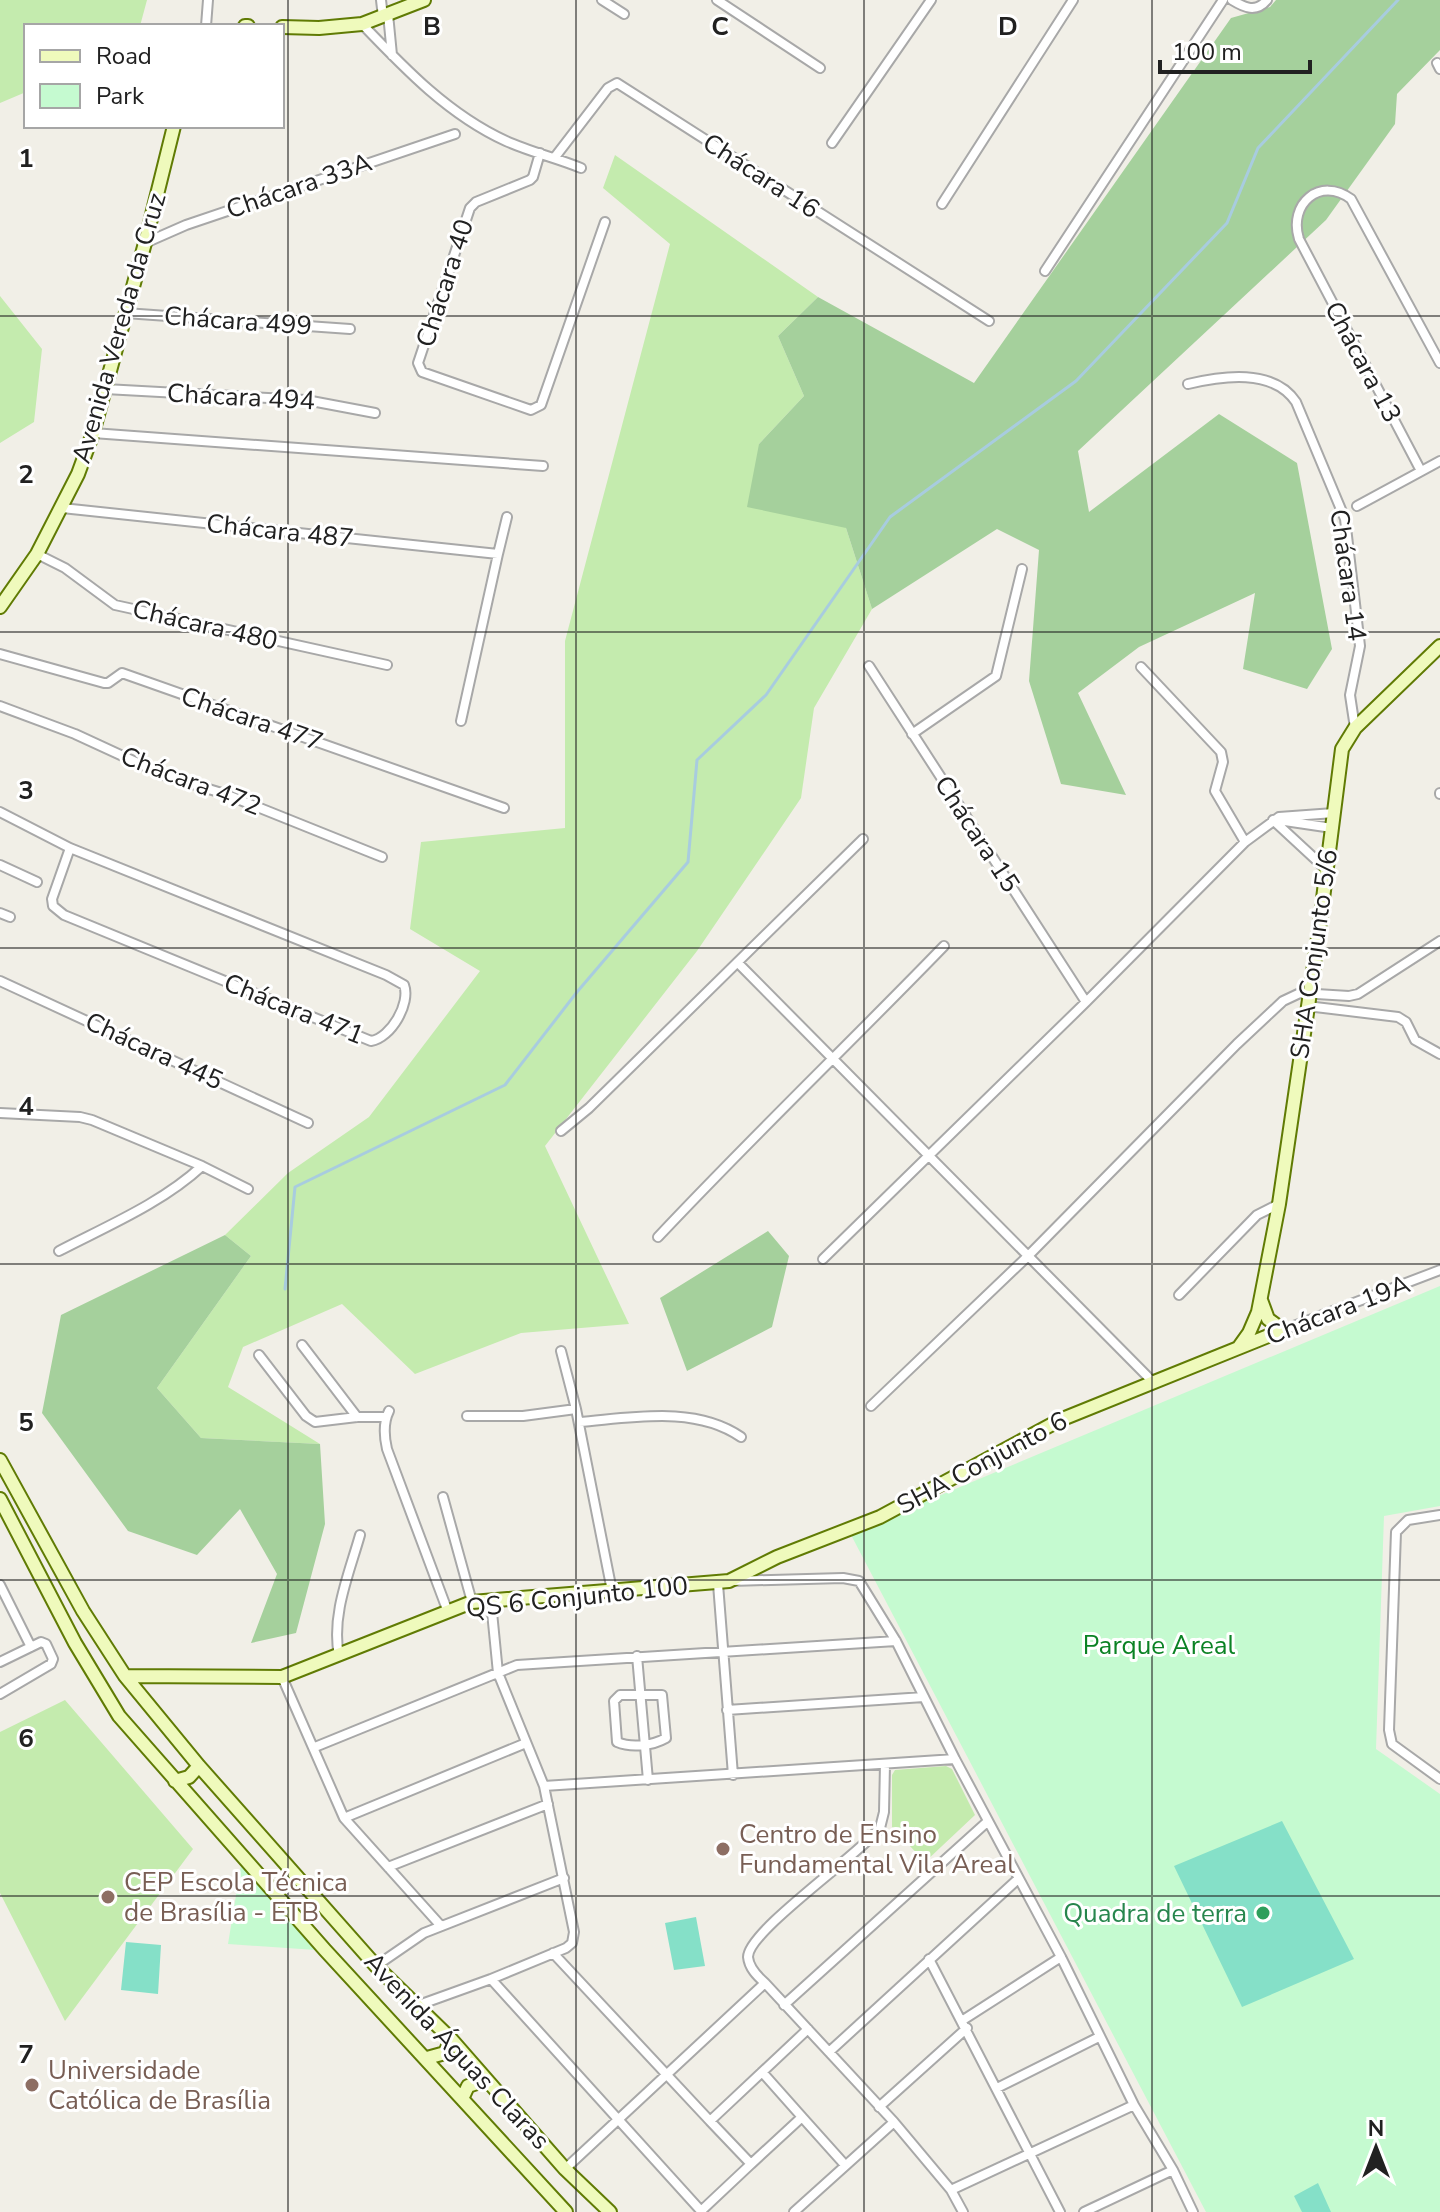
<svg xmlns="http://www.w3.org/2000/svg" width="1440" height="2212" viewBox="0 0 1440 2212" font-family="'Nunito Sans',sans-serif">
  <rect width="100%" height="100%" fill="#f1efe7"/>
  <path fill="#c4ebae" d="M0,0h147l-7,26h-114v66l-26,11z
    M615,155l203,142 -40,39 26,60 -45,48 87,84 26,81 -58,99 -13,90 -104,153 -152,195 84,178 -108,9 -106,41 -73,-70 -99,43 -15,40 92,57 -119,-6 -44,-50 94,-132 -26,-21 63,-62 81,-56 111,-146 -70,-42 11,-87 144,-14v-187l105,-397 -67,-56z
    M0,296l42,53 -8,73 -34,21z
    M65,1700l128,149 -128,172 -65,-128v-161z
    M946,1766l6,3 23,46 -50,47 -33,-35v-52l3,-5z"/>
  <path fill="#a5d09c" d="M1276,0h164v50l-43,44 -2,30 -69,96 -248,231 11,61 130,-98 78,49 35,186 -25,40 -64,-20 12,-76 -116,54 -61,46 48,102 -65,-11 -32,-103 10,-131 -42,-21 -125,80 -26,-81 -99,-21 12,-63 45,-48 -26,-60 40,-39 156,86 257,-365 39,-11z
    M768,1231l21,25 -17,71 -85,44 -27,-73z
    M225,1235l26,21 -94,132 44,50 119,6 5,80 -29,109 -45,10 26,-69 -37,-65 -43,46 -69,-24 -86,-118 19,-98z"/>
  <path fill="#c5fad0" d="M1440,1286v220l-56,10 -8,233 64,45v418h-234l-356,-679z
    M241,1865l75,85 -88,-6z"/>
  <path fill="#85e0c8" d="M1282,1821l72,138 -112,48 -68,-141z
    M696,1917l9,49 -31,4 -9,-47z
    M126,1942l35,3 -3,49 -37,-4z
    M1318,2183l13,29h-29l-8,-16z"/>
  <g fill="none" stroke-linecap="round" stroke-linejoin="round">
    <path stroke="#a8ccdf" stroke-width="3" d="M285,1289l10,-102 210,-102 72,-93 111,-130 9,-102 69,-65 124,-178 186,-136 151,-158 31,-75 140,-148"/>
    <defs>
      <path id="street" d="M381,0l2,17
        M602,0l22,14
        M717,0l103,68
        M1232,0c13,8 24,13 35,0
        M388,14l4,41
        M362,24c43,45 87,91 144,117 24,11 51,17 75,27
        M206,26l2,-26
        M1437,63l3,6
        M832,143l99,-143
        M540,153l-7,24 -3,3 -54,22 -6,6 -52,155 4,9 109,38 10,-5 64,-183
        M555,157l53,-69 9,-5 372,238
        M942,204l131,-204
        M145,243l41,-18 269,-91
        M1045,271l178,-271
        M125,313l225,16
        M1188,384c34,-8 85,-16 108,18l49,117 15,127 -10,49 5,33
        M105,389l201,11 69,13
        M93,433l450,33
        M1421,471l-122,-232c-11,-35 21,-63 52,-40l89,164
        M1357,506l83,-45
        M62,508l436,46 -37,167
        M37,554l28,14 50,37 272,60
        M498,554l9,-37
        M0,654l104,29h4l14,-10 382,135
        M869,666l217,336
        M1141,667l80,85 2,10 -8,29 30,51
        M0,706l75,28 91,42 59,18 157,63
        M912,734l84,-58 26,-107
        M1440,793v1
        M0,812l70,36 316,127 18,10c7,18 -13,53 -33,56l-307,-126 -11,-9 -1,-7 18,-51
        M1273,820l54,50
        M1278,820l54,8
        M0,865l37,17
        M0,913l10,4
        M738,963l416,420
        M0,981l308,142
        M1307,1006l91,11 8,5 9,18 25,14
        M0,1113l80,4 12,3 110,46 46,23
        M561,1131l28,-23 274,-269
        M658,1237c93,-99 191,-193 286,-291
        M59,1251c48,-25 103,-48 143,-85
        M823,1259l263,-257 159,-160 34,-25 55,-4
        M1179,1295l78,-80 22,-11
        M1283,1330l157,-60
        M302,1345l55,72
        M561,1351l15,58 36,182
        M259,1355l47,61 9,6 42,-5h29
        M871,1406l157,-150 209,-212 46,-43 17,-8 49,3 9,-2 82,-53
        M389,1411c-6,12 -5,25 -2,38l61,163
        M467,1416h56l53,-7
        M579,1422c52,-4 116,-17 162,15
        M443,1497l29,105
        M1440,1515l-32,5 -12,12 -7,198 3,14 48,35
        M731,1581l112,-3 16,3 37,60 59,118 106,198 73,148 39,65 20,42
        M718,1584l15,191
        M0,1585l31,62
        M491,1602l7,71 46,113
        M339,1656c-8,-41 10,-82 21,-121
        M637,1656l11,124
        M0,1662l41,-20 5,2 7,15 -2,5 -51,30
        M282,1677l62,141 97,108
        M620,1695h42l4,43c-14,8 -35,10 -49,4l-3,-41z
        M727,1710l197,-13
        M315,1747l202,-82 379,-24
        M344,1818l182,-75
        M388,1867l160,-63
        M553,1953l157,168
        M929,1959l131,253
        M376,1966l48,-33 140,-55
        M765,1983l129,139 57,68 12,22
        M784,2005l203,-183
        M416,2006l75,-27
        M963,2020l98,-63
        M808,2029l-98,92 41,43 51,-47 43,48
        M829,2052l189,-173
        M762,2072l40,45
        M997,2088l102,-51
        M879,2107l88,-79
        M565,2169l200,-186c-8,-7 -16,-15 -17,-26 0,-26 112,-103 132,-129l4,-16 1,-48
        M951,2190l183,-85
        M701,2211l50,-47
        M702,2212l-211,-233 75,-31 6,-5 2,-11 -30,-146 411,-27
        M794,2212l100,-90
        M1084,2212l89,-42"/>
      <path id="secondary" d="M245,26h3
        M282,27l37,1 43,-4 62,-24
        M0,607l37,-53 41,-80 15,-41 52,-190 29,-117
        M1261,1300l7,19 15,11
        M1239,1347l10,-14 9,-21 21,-108 39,-266 24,-189 13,-21 85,-82
        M0,1460l83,151 42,65 74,90 177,200 75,73 114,130 45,43
        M0,1499l75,144 44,73 206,234 241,262
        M125,1676l157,1 190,-75 257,-21 48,-24 103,-40 180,-97 223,-90
        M175,1781l14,-4 10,-11
        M427,2058l18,-5 6,-14
        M462,2099l6,-13 18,-6"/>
    </defs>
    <use href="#street" stroke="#a8a8a8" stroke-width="12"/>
    <use href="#secondary" stroke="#607b04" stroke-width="16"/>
    <use href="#street" stroke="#fff" stroke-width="8"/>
    <use href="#secondary" stroke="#effabc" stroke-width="12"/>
  </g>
  <path fill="none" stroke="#212121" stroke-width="2" stroke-opacity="0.55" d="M288,0v2212M576,0v2212M864,0v2212M1152,0v2212M0,316h1440M0,632h1440M0,948h1440M0,1264h1440M0,1580h1440M0,1896h1440"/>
  <g fill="#8d6e63" stroke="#fff" stroke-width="3">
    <circle cx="723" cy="1849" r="8"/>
    <circle cx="108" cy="1897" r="8"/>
    <circle cx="32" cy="2085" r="8"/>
  </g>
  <circle fill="#2e9e5b" stroke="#fff" stroke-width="3" cx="1263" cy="1913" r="8"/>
  <g text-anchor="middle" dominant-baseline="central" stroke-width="6" stroke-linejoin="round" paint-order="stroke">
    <g font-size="26" fill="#212121" stroke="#fff">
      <text transform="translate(761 176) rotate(33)">Chácara 16</text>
      <text transform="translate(299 186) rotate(-19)">Chácara 33A</text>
      <text transform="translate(445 283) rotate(-72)">Chácara 40</text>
      <text transform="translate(238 321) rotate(4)">Chácara 499</text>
      <text transform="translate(119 328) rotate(-74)">Avenida Vereda da Cruz</text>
      <text transform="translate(1363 362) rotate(62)">Chácara 13</text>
      <text transform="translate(241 397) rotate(3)">Chácara 494</text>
      <text transform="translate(280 531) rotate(6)">Chácara 487</text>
      <text transform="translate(1348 575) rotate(82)">Chácara 14</text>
      <text transform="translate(205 625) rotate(13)">Chácara 480</text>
      <text transform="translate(252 719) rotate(19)">Chácara 477</text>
      <text transform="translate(191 781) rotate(21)">Chácara 472</text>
      <text transform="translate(977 834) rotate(57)">Chácara 15</text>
      <text transform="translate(1314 954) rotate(-82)">SHA Conjunto 5/6</text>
      <text transform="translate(294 1009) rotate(22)">Chácara 471</text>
      <text transform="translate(154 1051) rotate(25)">Chácara 445</text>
      <text transform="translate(1338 1310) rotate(-21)">Chácara 19A</text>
      <text transform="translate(982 1463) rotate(-28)">SHA Conjunto 6</text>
      <text transform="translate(577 1597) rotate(-6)">QS 6 Conjunto 100</text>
      <text transform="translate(457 2051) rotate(47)">Avenida Águas Claras</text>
    </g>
    <g font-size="26" fill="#0b8224" stroke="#fff">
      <text x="1159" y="1645">Parque Areal</text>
    </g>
    <g font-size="26" fill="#785e54" stroke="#fff" text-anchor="start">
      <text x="739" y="1834">Centro de Ensino<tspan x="739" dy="30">Fundamental Vila Areal</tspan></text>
      <text x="124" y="1882">CEP Escola Técnica<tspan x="124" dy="30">de Brasília - ETB</tspan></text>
      <text x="48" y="2070">Universidade<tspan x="48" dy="30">Católica de Brasília</tspan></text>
    </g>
    <g font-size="26" fill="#27864d" stroke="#fff" text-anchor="end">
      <text x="1247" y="1913">Quadra de terra</text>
    </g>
  </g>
  <g font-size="26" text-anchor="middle" font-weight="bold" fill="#212121" stroke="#fff" stroke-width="6" stroke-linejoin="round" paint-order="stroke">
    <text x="432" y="35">B</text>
    <text x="720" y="35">C</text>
    <text x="1008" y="35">D</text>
    <text x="26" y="167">1</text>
    <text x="26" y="483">2</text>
    <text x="26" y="799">3</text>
    <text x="26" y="1115">4</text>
    <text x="26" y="1431">5</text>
    <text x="26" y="1747">6</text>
    <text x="26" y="2063">7</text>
  </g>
  <rect x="24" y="24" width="260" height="104" fill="#ffffff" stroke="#a6a6a6" stroke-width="2"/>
  <rect x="40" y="50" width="40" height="12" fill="#effabc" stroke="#a6a6a6" stroke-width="2"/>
  <text x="96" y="64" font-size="24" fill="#212121">Road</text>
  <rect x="40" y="84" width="40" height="24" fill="#c5fad0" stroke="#a6a6a6" stroke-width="2"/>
  <text x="96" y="104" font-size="24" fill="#212121">Park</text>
  <g transform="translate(1376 2148)" stroke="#ffffff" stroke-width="6" paint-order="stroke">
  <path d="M0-6L14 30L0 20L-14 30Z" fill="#212121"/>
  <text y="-12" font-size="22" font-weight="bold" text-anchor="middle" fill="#212121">N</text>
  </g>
  <path d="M1160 60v12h150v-12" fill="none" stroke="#212121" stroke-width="4"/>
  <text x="1172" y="60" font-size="24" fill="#212121" stroke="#ffffff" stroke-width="6" paint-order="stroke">100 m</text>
</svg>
